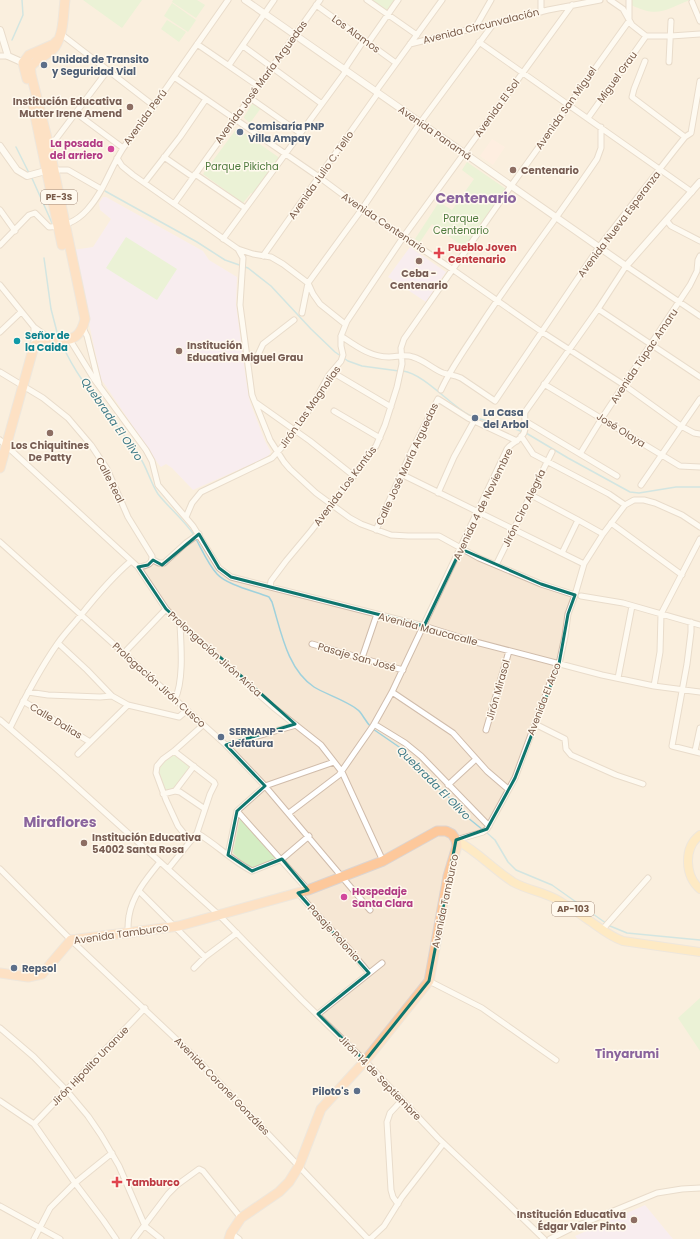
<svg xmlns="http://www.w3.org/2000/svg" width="700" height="1239" viewBox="0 0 700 1239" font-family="Poppins,sans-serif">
  <rect width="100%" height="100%" fill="#fef5e6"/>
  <path fill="#f6e7d4" d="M0,0h700v1239h-700z"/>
  <path fill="#ffe5da" d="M492,139l13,8 -12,18 -13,-9z"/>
  <path fill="#f2e3fa" d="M103,197h3l97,54 6,9 28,17 -1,27 10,75 4,23 15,39 6,11 -2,3 -4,3 -72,32 -21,-22 -6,-4 -5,3 -2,-2 -58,-86 -28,-129 20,-3 18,-28 -11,-9 -1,-7z
    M410,247l36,25 -20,30 -38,-25z
    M645,1205l28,34h-96l-2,-3z"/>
  <path fill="#d4edc3" d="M83,0h59l-20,28z
    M173,0h24l8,5 -9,13 -24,-16z
    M371,0h24l-8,12z
    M631,0h59c-26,10 -31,18 -59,5z
    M172,3l24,17 -8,12 -24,-16z
    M167,20l19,12 -7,10 -18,-13z
    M254,103l7,5 -11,15 -6,-5v-1l8,-13z
    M237,128l44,31 -27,35 -3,-1 -8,10 -40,-29z
    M467,162l39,27 -41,59 -33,-24 -12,18 -5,-3 24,-37 13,8 22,-31 -12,-9z
    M126,237l51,32 -20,31 -51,-32z
    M174,754l15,11 1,3 -14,20 -8,3 -4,-2 -6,-11 1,-12 12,-11z
    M240,818l3,1 35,40 -26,12 -19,-18z
    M700,998v53l-22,-33z"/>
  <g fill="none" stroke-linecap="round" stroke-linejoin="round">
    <path stroke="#9fd1dc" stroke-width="1.5" d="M12,40l11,-25 -1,-15
      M16,147l13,26
      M31,176l21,47
      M105,191l92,51 28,18 23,8 23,18 40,43 24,23 13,9 14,5 37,5
      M44,258l7,51 7,27
      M62,344c18,42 52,74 77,112 8,11 11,26 19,38 11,14 26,26 36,41
      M403,371c21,3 46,33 66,44 17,8 37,8 53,17
      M526,433l42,25 62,34 9,1 37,-6h24
      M196,539c6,11 12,25 21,35 10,11 37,17 52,23l3,5c9,29 15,67 42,85 11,7 39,16 46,25 4,5 6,10 11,15
      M373,729l29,20 27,33 17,12 16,19 21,17
      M486,832l9,8 13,22 8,8 36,15 58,41 17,7 73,7"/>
    <defs>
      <path id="minor" d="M367,0l50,35
        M541,0v12
        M610,0l13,9 9,16 14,11h25l29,-2
        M692,2l8,19
        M316,5l80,58
        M475,28l16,-28
        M61,34l93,72
        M479,42l213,150
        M368,43l30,-43
        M197,44l61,42
        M410,44l138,-34 52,-10
        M243,46l79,58
        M0,56h8
        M645,61l-11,28 -2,8 53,40
        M669,62l2,-41
        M229,65l45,-65
        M344,70l20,-30
        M174,77l145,100 43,32 90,60 90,63 82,53 57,41 13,7 6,1
        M376,91l66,-91
        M250,98l50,35
        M76,113l47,35
        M588,118l58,-82
        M47,142l9,-3 52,-69
        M164,157l29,20
        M117,158l5,8 11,9 105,74 15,5 18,3 12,7 25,19 5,11 7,10 25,20
        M53,170h15l33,19
        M195,174l50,34
        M145,182l35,-45 26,-38
        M174,204l146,-204
        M0,210l15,21
        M667,221l4,5 29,15
        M223,239l123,-168
        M0,245l29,-30 6,-2 14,14c15,0 28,-6 38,-17 16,-17 23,-41 35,-60 7,-11 15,-20 22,-30 28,-40 56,-80 84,-120
        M238,249l5,9 -3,47 12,90 18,45 14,22 6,7 26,24 34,25 11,6 30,11 17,1h31l40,22 62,26 34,11
        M263,256l115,-163
        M0,285l34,42v19
        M598,309l102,68
        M302,313l6,-30 54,-74 58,-86 74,-100
        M34,327l14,10
        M83,328l4,8 12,48
        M0,332l21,-20
        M341,336c15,10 29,21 48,21 8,0 16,-3 24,0 11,3 20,12 30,16 7,2 12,2 18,5l34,23 104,-154 74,-95 12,-15 6,-4 9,-52
        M70,340l24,39 52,71 6,11 6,24 35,41 26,42 12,9 193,49 44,14 134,35 52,11 46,6
        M248,361l9,-4 6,-13 31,-24
        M0,372l43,26 25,20 23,27 16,24 21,48 24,39c1,9 -7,10 -14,11
        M332,372l59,35
        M544,384l136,82 20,1
        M441,390c11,-24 27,-45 41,-67 37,-56 78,-109 115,-164l4,-11v-21
        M255,402l55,39 44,35
        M334,411l46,27
        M525,421l92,55
        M521,436l12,18 76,40 16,11
        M0,440l138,127 28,42 14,15 93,83 48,38 21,27 41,89
        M580,454l22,-36 88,-133 7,-14 1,-11 2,-4
        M401,474l183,90
        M641,485l59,-86
        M438,493l16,-36 20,-36
        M531,495l47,25 25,14
        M186,517l6,-14 9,-11 71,-34 10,-11 30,-41 17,-31 12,-14 2,-6 -2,-9v-10l6,-15 57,-85 168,-231
        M611,523l71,52
        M376,530l36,-80 26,-51 30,19 49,23
        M0,542l226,203 39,41 105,124
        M562,553l16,-33
        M153,560l6,3h5l22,-20 13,-9
        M496,565l56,-113
        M270,587l1,-6 15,-20 25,-30 65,-85 9,-21 12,-38 5,-23 -1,-16 3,-9 107,-153 118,-165v-21
        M581,596l42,7 77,22
        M691,622v10l-4,32 -15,82 28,7
        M58,643l29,27 25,26
        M312,644l91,26
        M124,653l42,-44
        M362,658l15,-44
        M618,678l14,-72
        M654,686l6,-34 1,-38 39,-75
        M28,692l20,3 52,2 12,-1 16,9 51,12 8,-7
        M392,692l61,41 34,38 21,18
        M175,699c9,-18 6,-54 5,-75
        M23,701l67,41
        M0,720l58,50 161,145 83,85 63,61 73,77 72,68 34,33
        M374,724l31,19 16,13 68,70
        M535,724l30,15 1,10 5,6 45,20 27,9
        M10,728c14,-29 29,-58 48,-85 7,-10 16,-19 23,-28 16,-20 31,-38 50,-54
        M486,730l23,-79
        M226,745l70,-20
        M695,751l5,-23
        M78,754l50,-49
        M448,785l28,-26
        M175,791l19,-25
        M163,794l12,-3 5,1 25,17
        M237,811l71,79
        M289,813l50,-38 34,-49 19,-34 115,-243c5,-7 17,-10 18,-20 1,-5 -1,-11 0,-17l73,-103 28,-43 74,50
        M197,833c19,11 35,28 55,38l30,-12 27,-23
        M456,840l27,-8 4,-3 28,-51 35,-95 9,-19 6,-28 3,-22 7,-19 9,-31 19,-30 22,-29 9,-5h10l11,3 27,12 18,12
        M190,841l-12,-15 -12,-26 -10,-27 1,-7 6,-7 11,-8 29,-26
        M228,855l9,-44 28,-25 69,-24
        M0,869l71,71 123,116 174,183
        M168,869l29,-36 13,-39 5,-10 -1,-2 -40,-31
        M139,891l66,66
        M298,893l14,16 37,40 20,24
        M602,930l46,-52
        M128,932c0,-5 0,-11 1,-16 3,-20 18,-38 31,-54
        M194,968l11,-11 32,-24
        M429,981l53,27 74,52
        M318,1014l64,-51
        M0,1028l34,29 33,34 21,25 13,19 18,31 26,60 16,13
        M0,1101l34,23 41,59 28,37 13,19
        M34,1124l111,-116
        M398,1204l-5,-7 -2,-7 -4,-68 3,-9 12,-13
        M0,1206l60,33
        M231,1233l8,6
        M34,1239l16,-31 25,-25 37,-30
        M134,1239l34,-45 9,-9 22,-16 4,2 38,47
        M370,1239l14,-13 18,-29 41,-53
        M550,1239l22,-11 85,-35 25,-4 18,-1"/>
      <path id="tertiary" d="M245,0l381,266 74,-84
        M0,30l8,26 18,8
        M0,146l17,24 10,6 22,-6"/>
      <path id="primary" d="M700,835c-17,13 -15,41 0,54
        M456,840c21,11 37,29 57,42 16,9 33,10 48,20 9,5 18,11 26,17 12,8 22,17 36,22l77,11"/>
      <path id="trunk" d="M27,79l-4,-16 6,-8 25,-11 3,-3
        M32,101l30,144
        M0,468l34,-122c4,-4 8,-7 13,-8 3,-1 6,1 9,1 17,3 25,-3 29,-20l-37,-177 -17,-68c0,-3 -1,-5 0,-7 2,-6 19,-13 24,-20 9,-14 8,-31 10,-47
        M0,973l28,4 14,-3 29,-34 108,-14 129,-36 75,-29 54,-30h9l6,3 4,6 1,6 -9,30 -19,105 -64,80 -44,48 -22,57 -10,16 -10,10 -38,26 -10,15 -2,6"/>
    </defs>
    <use href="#minor" stroke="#d0bcab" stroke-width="7"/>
    <use href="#tertiary" stroke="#d0bcab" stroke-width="8"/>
    <use href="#primary" stroke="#dcd4d0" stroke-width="10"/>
    <use href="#trunk" stroke="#dcd4d0" stroke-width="11"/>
    <use href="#minor" stroke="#fff" stroke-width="5"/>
    <use href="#tertiary" stroke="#fff" stroke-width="6"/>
    <use href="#primary" stroke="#ffdb9c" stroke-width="8"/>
    <use href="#trunk" stroke="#fdc89b" stroke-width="9"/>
  </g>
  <path d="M0 0H700V1239H0ZM199,534l20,34 12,9 193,49 37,-77 80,35 34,11 -7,19 -9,50 -44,114 -28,51 -31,11 -27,141 -64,80 -47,-47 51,-41 -71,-80 10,-3 -26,-31 -30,12 -24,-16 9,-44 28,-25 -39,-41 69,-21 -129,-115 -28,-42 10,-2 5,-5 9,5z" fill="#fef5e6" fill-opacity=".55" fill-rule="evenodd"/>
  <path fill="none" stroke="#0f766e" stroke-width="3" stroke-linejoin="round" d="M199,534l20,34 12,9 193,49 37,-77 80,35 34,11 -7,19 -9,50 -44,114 -28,51 -31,11 -27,141 -64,80 -47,-47 51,-41 -71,-80 10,-3 -26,-31 -30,12 -24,-16 9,-44 28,-25 -39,-41 69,-21 -129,-115 -28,-42 10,-2 5,-5 9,5z"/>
  <g fill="#5c6f8a" stroke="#fff9ee" stroke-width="1.5">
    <circle cx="44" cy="65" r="4"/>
    <circle cx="240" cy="132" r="4"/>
    <circle cx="475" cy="418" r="4"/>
    <circle cx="221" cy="737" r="4"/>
    <circle cx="14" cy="968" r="4"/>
    <circle cx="357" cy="1091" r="4"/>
  </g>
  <g fill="#8d6e63" stroke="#fff9ee" stroke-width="1.5">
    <circle cx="130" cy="107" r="4"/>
    <circle cx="513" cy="170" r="4"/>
    <circle cx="419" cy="261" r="4"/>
    <circle cx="179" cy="351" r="4"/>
    <circle cx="50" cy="433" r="4"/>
    <circle cx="84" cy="843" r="4"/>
    <circle cx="634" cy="1220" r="4"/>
  </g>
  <g fill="#d1479c" stroke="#fff9ee" stroke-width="1.5">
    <circle cx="111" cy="149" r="4"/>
    <circle cx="344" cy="897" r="4"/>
  </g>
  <g fill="#e0444e" stroke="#fff9ee" stroke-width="1.5">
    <path d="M437 247h4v4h4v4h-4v4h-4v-4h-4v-4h4z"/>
    <path d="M115 1176h4v4h4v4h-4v4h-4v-4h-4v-4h4z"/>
  </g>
  <circle fill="#0f9aa8" stroke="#fff9ee" stroke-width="1.5" cx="17" cy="341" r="4"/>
  <g text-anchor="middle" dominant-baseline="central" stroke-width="3" stroke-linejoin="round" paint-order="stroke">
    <g fill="#fff9ee" stroke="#a18a7a" stroke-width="1">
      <rect x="41" y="190" width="36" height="14" rx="3"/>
      <rect x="552" y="902" width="42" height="14" rx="3"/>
    </g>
    <g font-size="9" font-weight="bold" fill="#795b49">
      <text x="59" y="197">PE-3S</text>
      <text x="573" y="909">AP-103</text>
    </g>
    <g font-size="10" fill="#795b49" stroke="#fff9ee">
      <text transform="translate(481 26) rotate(-14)">Avenida Circunvalación</text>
      <text transform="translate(356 34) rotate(36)">Los Alamos</text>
      <text transform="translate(617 77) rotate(-54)">Miguel Grau</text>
      <text transform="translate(261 82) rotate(-54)">Avenida José María Arguedas</text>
      <text transform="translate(497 108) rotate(-54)">Avenida El Sol</text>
      <text transform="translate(566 108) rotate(-55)">Avenida San Miguel</text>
      <text transform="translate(145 117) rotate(-54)">Avenida Perú</text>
      <text transform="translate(435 133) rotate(35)">Avenida Panamá</text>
      <text transform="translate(321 175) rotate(-55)">Avenida Julio C. Tello</text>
      <text transform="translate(384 223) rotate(34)">Avenida Centenario</text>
      <text transform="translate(619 224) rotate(-53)">Avenida Nueva Esperanza</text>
      <text transform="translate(644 356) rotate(-56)">Avenida Túpac Amaru</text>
      <text transform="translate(310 407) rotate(-55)">Jirón Las Magnolias</text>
      <text transform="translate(621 430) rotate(32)">José Olaya</text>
      <text transform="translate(407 464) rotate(-65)">Calle José María Arguedas</text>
      <text transform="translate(110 480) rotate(63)">Calle Real</text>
      <text transform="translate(345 486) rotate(-53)">Avenida Los Kantús</text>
      <text transform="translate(483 504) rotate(-64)">Avenida 4 de Noviembre</text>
      <text transform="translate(524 508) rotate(-64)">Jirón Ciro Alegría</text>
      <text transform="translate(428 629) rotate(15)">Avenida Maucacalle</text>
      <text transform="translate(215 654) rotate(42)">Prolongación Jirón Arica</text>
      <text transform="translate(357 657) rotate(16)">Pasaje San José</text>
      <text transform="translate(159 685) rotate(42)">Prologación Jirón Cusco</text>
      <text transform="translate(498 690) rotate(-74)">Jirón Mirasol</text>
      <text transform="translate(544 699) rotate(-69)">Avenida El Arco</text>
      <text transform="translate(56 721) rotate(31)">Calle Dalias</text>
      <text transform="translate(445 901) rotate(-78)">Avenida Tamburco</text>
      <text transform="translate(334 933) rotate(48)">Pasaje Polonia</text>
      <text transform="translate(121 934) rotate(-8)">Avenida Tamburco</text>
      <text transform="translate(90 1066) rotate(-46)">Jirón Hipolito Unanue</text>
      <text transform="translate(380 1078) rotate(46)">Jirón 14 de Septiembre</text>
      <text transform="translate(222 1086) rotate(46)">Avenida Coronel Gonzáles</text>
    </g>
    <g font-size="10" font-weight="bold" fill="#4e5e75" stroke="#fff9ee" text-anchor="start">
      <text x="52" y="59">Unidad de Transito<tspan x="52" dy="12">y Seguridad Vial</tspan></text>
      <text x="248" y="126">Comisaría PNP<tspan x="248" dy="12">Villa Ampay</tspan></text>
      <text x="483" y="412">La Casa<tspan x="483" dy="12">del Arbol</tspan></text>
      <text x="229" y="731">SERNANP -<tspan x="229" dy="12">Jefatura</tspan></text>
      <text x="22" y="968">Repsol</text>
      <text x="349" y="1091" text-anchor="end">Piloto's</text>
    </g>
    <g font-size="10" font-weight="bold" fill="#785e54" stroke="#fff9ee" text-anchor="start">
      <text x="122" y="101" text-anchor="end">Institución Educativa<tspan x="122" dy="12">Mutter Irene Amend</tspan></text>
      <text x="521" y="170">Centenario</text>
      <text x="419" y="273" text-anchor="middle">Ceba -<tspan x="419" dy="12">Centenario</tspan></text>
      <text x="187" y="345">Institución<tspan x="187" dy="12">Educativa Miguel Grau</tspan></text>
      <text x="50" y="445" text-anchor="middle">Los Chiquitines<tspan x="50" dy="12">De Patty</tspan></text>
      <text x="92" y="837">Institución Educativa<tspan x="92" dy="12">54002 Santa Rosa</tspan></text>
      <text x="626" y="1214" text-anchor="end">Institución Educativa<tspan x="626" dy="12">Édgar Valer Pinto</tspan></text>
    </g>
    <g font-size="10" font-weight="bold" fill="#b23c85" stroke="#fff9ee" text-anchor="end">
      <text x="103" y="143">La posada<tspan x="103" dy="12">del arriero</tspan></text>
      <text x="352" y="891" text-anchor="start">Hospedaje<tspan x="352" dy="12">Santa Clara</tspan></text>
    </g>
    <g font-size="10" fill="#4e7a3d" stroke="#fff9ee">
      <text x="242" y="166">Parque Pikicha</text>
      <text x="461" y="218">Parque<tspan x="461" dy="12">Centenario</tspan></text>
    </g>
    <g font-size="10" font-weight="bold" fill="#be3a42" stroke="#fff9ee" text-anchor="start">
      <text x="448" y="247">Pueblo Joven<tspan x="448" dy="12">Centenario</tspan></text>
      <text x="126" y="1182">Tamburco</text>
    </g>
    <g font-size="10" font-weight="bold" fill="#0d838f" stroke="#fff9ee" text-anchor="start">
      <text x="25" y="335">Señor de<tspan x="25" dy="12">la Caida</tspan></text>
    </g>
    <g font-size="11" font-style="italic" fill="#3e7a87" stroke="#fff9ee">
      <text transform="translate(112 419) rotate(55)">Quebrada El Olivo</text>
      <text transform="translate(434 783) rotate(45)">Quebrada El Olivo</text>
    </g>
    <g font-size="12" font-weight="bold" fill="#8a649d" stroke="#fff9ee">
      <text x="627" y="1053">Tinyarumi</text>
    </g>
    <g font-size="14" font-weight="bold" fill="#8a649d" stroke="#fff9ee">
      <text x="476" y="198">Centenario</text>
      <text x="60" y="822">Miraflores</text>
    </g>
  </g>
</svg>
